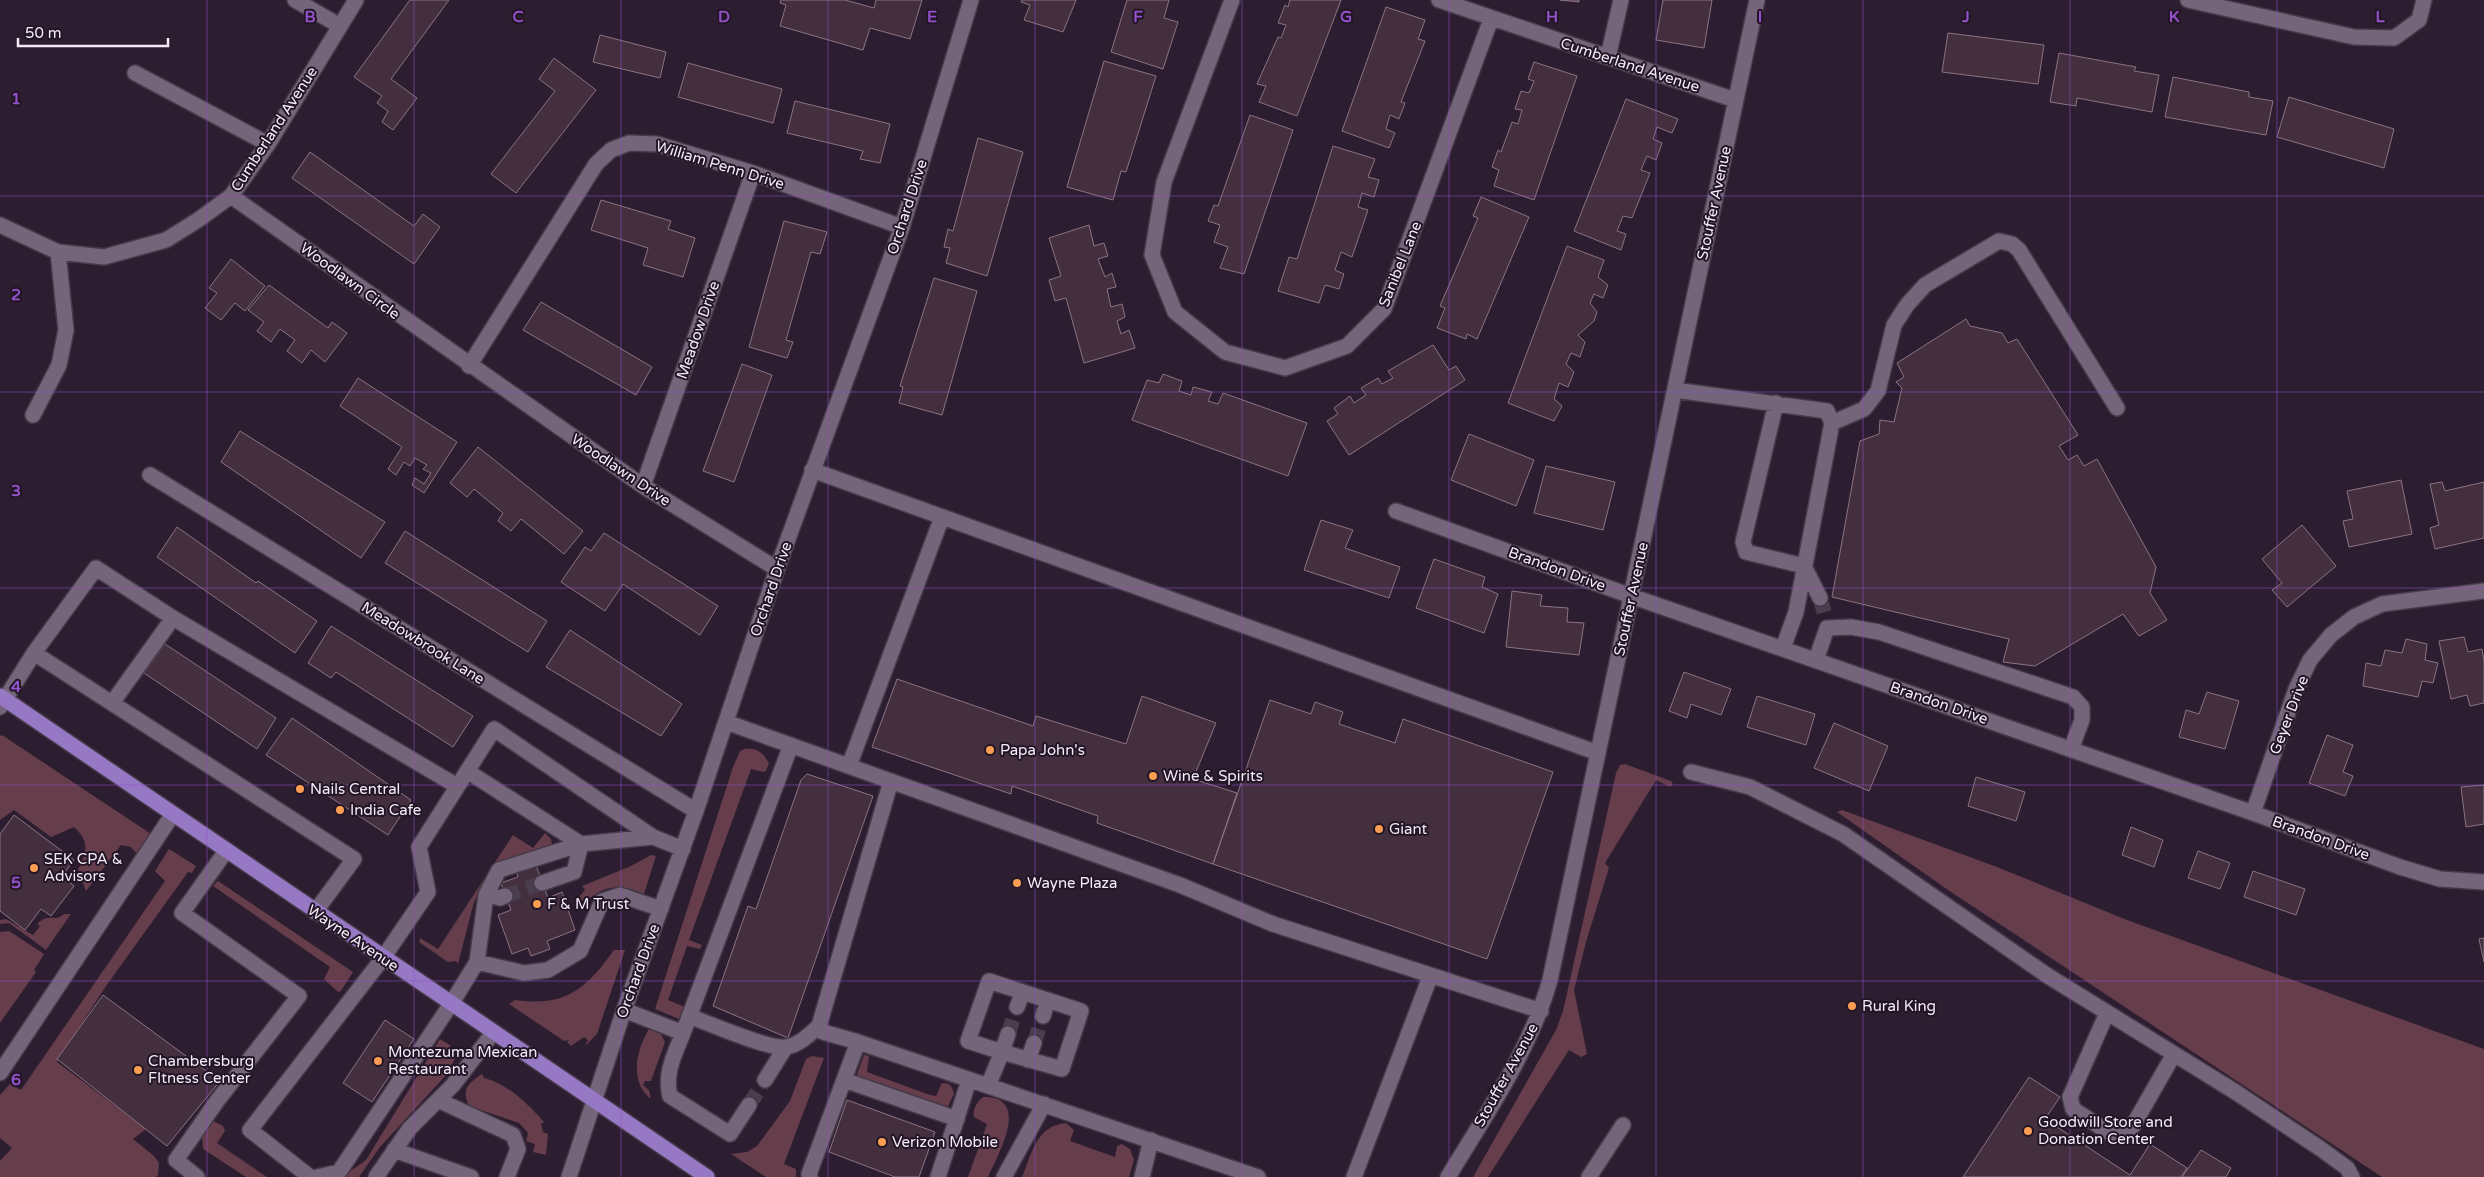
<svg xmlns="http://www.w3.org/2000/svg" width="2484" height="1177" viewBox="0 0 2484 1177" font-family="'Varela Round',sans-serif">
  <rect width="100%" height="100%" fill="#2c1e30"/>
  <path fill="#653d4b" d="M2,735l149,99 -13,21 -7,-8 -10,-2 -35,46 -8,-22c10,-18 11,-28 -4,-42l-23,10 -37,-27 -14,10v-84z
    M745,749c13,-1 17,3 24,14l-3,8 -3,1 -12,-3 -62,171 13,5 -2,4 -13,-3 -19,54 17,7 -6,12 -24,-10 78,-242 7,-16z
    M1625,764l46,17 2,3 -3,3 -14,-7 -51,83 4,5 -23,74 -12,48 13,64 -6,3 -12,-7 -81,127h-15l83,-147 7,-19 53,-238 4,-8z
    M1842,810l155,57 130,53 357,129v128h-102l-434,-287 -111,-78z
    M545,833l6,6 1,5 -3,5 -61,29 -14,24 -16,62 -2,-3 -8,1 -29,-20 1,-4 18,11 75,-114 20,13z
    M169,849l27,17 -4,7 -4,-1 -82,114 -49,76 89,67 -13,10 21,17 5,7 -1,12 -2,2h-156v-16l12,-13 -12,-10v-43l10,-11 11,6 144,-209 -10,-10z
    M651,855l5,1 -12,38c-25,-10 -41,-10 -60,10l-5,-7 6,-7 -3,-4 49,-20z
    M218,881l135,91 -12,19 -3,1 -14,-13 6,-12 -117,-81z
    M64,914h7l-25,36 -37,-27 -9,1v-4l6,-1 27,16 7,-9 -3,-2c13,-12 17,-1 27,-10z
    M9,931l35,23 -10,16 2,2 -36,51v-91z
    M614,950h11l-28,84 -12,12 3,-6 -4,-3 -13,9 -4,-4 2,-2 -5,1 -55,-37 6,-4c51,7 71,-11 99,-50z
    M649,1029l12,5 4,8 -14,39h-6l-2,4 6,5 2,9c-22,-17 -15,-49 -2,-70z
    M440,1039l10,6 1,5h4l1,6 -8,17 -68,74 -21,30h-17l24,-17z
    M864,1055l5,1 -2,16 63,23 6,1 6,-13c8,0 10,3 12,11l-6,12 -5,1 -84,-29 -2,-4z
    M812,1056l12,2 -40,106 12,5v8h-30l-35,-23 16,-2 10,-6 33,-45 16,-42z
    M482,1074l2,4c23,5 45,27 60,44l-3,2 2,8 5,2 -2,21 -13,-3 2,-8 -9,-3 2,-8 -9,-10 -50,-17c-8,-16 -1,-23 13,-32z
    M983,1097c49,-1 15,58 5,80h-20l19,-53 -13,-7c-2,-7 3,-15 9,-20z
    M213,1121l10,5 2,5 -8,12 50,34h-21l-43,-28 -1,-15z
    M1066,1123l8,7 -4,11 45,16 2,-11 5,-2 8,5 4,11 -5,17h-107c10,-24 14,-51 44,-54z"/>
  <path fill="#442f3e" stroke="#8b7383" d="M410,0h39l-58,79 26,19 -24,32 -11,-8 6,-11 -11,-8 5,-7 -28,-19z
    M781,0h64l29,8 2,-8h46l-12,39 -40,-11 -7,22 -83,-24 6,-21 -6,-2z
    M1022,0h54l-13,32 -39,-12 6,-15 -9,-3z
    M1127,0h42l-5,18 14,4 -15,47 -52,-17z
    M1290,0h51l-44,116 -38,-14 7,-16 -9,-2 21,-47 3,1 5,-13 -8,-2 7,-18 3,2z
    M1560,0h19v2z
    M1663,0h49l-8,48 -48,-8z
    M1386,7l39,13 -7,19 7,2 -24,61 4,1 -6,16 -9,-4 -4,14 9,4 -6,15 -47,-17z
    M1948,33l96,12 -6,39 -96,-12z
    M600,35l66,17 -6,26 -67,-16z
    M2059,53l77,14 -2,4 25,4 -7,37 -75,-14 -1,8 -26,-4z
    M554,58l42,32 -80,103 -25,-19 64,-83 -16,-12z
    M1104,61l52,15 -30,96 -5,-1 -8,29 -46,-13z
    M1534,62l43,14 -43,124 -40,-14 5,-16 -7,-3 6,-17 3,2 11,-30 6,2 4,-14 -7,-1 6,-18 8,2 5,-12 -6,-2z
    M688,63l94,26 -9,34 -95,-26z
    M2173,77l76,15v5l24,4 -7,34 -101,-18z
    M2289,97l105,32 -10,39 -107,-31z
    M1626,99l52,20 -6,14 -15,-6 -4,12 9,4 -6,17 -9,-4 -6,14 9,3 -18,45 -9,-2 -6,15 9,3 -5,16 -47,-19z
    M795,101l95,23 -10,39 -20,-4 3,-8 -76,-18z
    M1250,115l43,15 -49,144 -24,-6 8,-21 -14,-5 6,-17 -12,-4 6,-16 4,1z
    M978,138l45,14 -36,124 -41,-13 4,-15 -6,-1 4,-18 5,2z
    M1333,146l42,13 -7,18 11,3 -5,17 -12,-4 -4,14 10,3 -16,47 -11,-5 -6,18 9,4 -5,15 -14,-4 -6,18 -41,-12 11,-34 8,2z
    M310,152l104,74 9,-12 17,13 -26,37 -122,-86z
    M1481,197l48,20 -52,122 -10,-5 -1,5 -29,-11 8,-20 -5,-2 38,-88 -5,-2z
    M601,200l70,21 -3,8 27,9 -12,39 -40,-12 5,-17 -57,-18z
    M784,221l43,11 -7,22 -9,-2 -25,88 7,2 -6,16 -38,-11z
    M1089,225l5,21 10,-3 4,13 -10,3 7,18 7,-4 4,14 -9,2 4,18 11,-3 3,13 -8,4 4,13 8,-4 6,18 -51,15 -18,-65 -11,3 -6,-21 12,-4 -12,-38z
    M1567,246l37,14 -6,17 10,8 -5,13 -9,-4 -4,9 7,9 -3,9 -16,14 7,7 -5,15 -9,-4 -5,11 8,8 -6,15 -9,-4 -5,16 8,7 -8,15 -46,-18z
    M231,259l34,27 -20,25 -10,-8 -14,17 -16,-12 12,-15 -8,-5z
    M934,278l43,13 -35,124 -43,-12 4,-16 -3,-1z
    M269,285l59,43 4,-6 15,11 -22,29 -14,-12 -9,13 -15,-12 8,-11 -15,-11 -9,13 -14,-11 7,-9 -16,-12z
    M541,302l111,65 -16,28 -113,-65z
    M1966,319l4,7 32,7 6,10 9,-4 61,96 -19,11 9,14 9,-5 7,11 13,-7 59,108 -6,26 17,27 -28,16 -16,-22 -88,52 -32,-4 6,-23 -177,-42 28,-156 19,-7 1,-14 14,2 8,-34 -6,-6 8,-5 -7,-14z
    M1433,345l16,25 7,-4 9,14 -116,75 -22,-34 11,-7 -4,-6 16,-12 4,7 12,-8 -5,-7 17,-10 4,6 11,-6 -5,-7z
    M742,364l30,11 -38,107 -31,-11z
    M1163,374l19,7 -3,10 12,4 2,-8 19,5 -4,9 10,3 5,-11 84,30 -19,53 -156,-56 15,-40 12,3z
    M358,378l99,64 -33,51 -12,-8 3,-7 9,6 7,-11 -8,-4 4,-4 -12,-7 -5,8 -6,-4 -8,13 -8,-6 14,-22 -62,-41z
    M240,431l145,91 -24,36 -140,-96z
    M1469,434l65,26 -18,46 -65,-26z
    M478,447l105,84 -19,23 -43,-35 -10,12 -13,-10 5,-8 -29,-24 -7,8 -17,-14z
    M1546,466l69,16 -12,48 -69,-17z
    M2401,480l11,54 -63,13 -6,-26 10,-2 -6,-28z
    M2442,482l3,9 39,-9v56l-49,11 -5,-21 9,-3 -9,-41z
    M1321,520l32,10 -8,18 55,19 -11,31 -85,-28z
    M2302,525l34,41 -49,41 -15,-17 10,-7 -20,-24z
    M177,527l79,56 2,-2 59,40 -22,32 -138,-96z
    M405,531l142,90 -19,31 -143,-89z
    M604,533l114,73 -18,29 -77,-51 -18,27 -44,-29 24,-35 6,4z
    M1434,559l51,18 -3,10 16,7 -14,39 -68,-25z
    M1512,591l30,4 -2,11 28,2 -1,14 17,1 -5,32 -73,-8z
    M331,626l142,90 -20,31 -117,-75 -5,6 -23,-15z
    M570,630l112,74 -21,32 -115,-69z
    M2464,637l4,15 14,-3 2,12v42l-14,3 -3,-11 -16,4 -12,-58z
    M2406,639l21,5 -2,16 13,3 -5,20 -11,-2 -4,16 -55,-11 3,-23 15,3 4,-16 17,3z
    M165,644l111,74 -19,31 -113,-76z
    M1684,672l47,17 -10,26 -30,-11 -4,14 -18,-7z
    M897,679l136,47 3,-10 90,28 16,-48 74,27 -23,56 44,14 -24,71 -116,-41 1,-7 -86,-30 -1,8 -139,-47z
    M2207,692l32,9 -14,48 -46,-12 7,-27 13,4z
    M1757,696l58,18 -9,31 -59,-18z
    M1270,700l41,14 4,-12 28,10 -4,12 56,19 8,-24 150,53 -66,187 -274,-95z
    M292,718l119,82 -23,35 -122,-80z
    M1834,723l54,23 -19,45 -55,-23z
    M2327,735l26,10 -10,27 10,4 -8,20 -36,-13z
    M807,774l66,22 -85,242 -75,-32 35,-100 8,3 45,-129z
    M1976,777l49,15 -9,29 -48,-15z
    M2484,785v39l-18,3 -5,-40z
    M14,815l60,45 -12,16 12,10 -23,30 -10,-7 -16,21 -25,-19v-77z
    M2131,827l32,13 -9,27 -32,-12z
    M2198,851l32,12 -10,26 -32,-11z
    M534,860l14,38 14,-6 13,38 -28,11 3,8 -19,7 -3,-8 -16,6 -14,-39 13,-5 -10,-27 17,-6 -3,-10z
    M2253,871l52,18 -9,26 -52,-18z
    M2484,938v24l-5,-23z
    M103,995l117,86 -53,65 -110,-87z
    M385,1020l29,19 -42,63 -29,-19z
    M2029,1077l31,20 -15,22 85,56 20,-31 37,24 -6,9h-218z
    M847,1100l88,32 -16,45h-24l-66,-25z
    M2201,1150l30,18 -5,9h-44z"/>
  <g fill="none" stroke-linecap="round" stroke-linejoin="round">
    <path stroke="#4a3d4e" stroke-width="15" stroke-dasharray="15 8" stroke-linecap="butt" d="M1820,598l5,17
      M505,896l37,-13
      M1008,1034l9,-27
      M1034,1043l9,-27
      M749,1105l16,-25"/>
    <defs>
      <path id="minor" d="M295,0l45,26
        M1232,0l-68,182 -12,73 23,57 50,40 60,16 62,-22 37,-37 107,-290
        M1439,0l296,100
        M2188,0l166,37 40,1 25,-18 5,-20
        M1608,57l13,-57
        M135,73l133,71
        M231,196l412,290 134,83
        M0,225l58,27 46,5 62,-17 32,-20 33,-24 37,-52 88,-144
        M469,366l127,-202 15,-14 18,-7 28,1 96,29 149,54
        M1675,390l152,21 5,12 -36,189 -13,36
        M1776,403l-33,139 3,10 58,14 16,32
        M33,415l26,-50 7,-35 -8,-78
        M1832,423l32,-14 14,-18 16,-66 13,-20 18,-20 74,-44 13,3 7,6 98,158
        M812,470l786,283
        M150,475l546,336
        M643,486l110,-313
        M1396,511l235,85 622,217 147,54 40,12 44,3
        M34,653l62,-85 77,50 284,168
        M1816,660l11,-32 24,-1 28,5 194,65 9,10v13l-11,29
        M112,703l61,-85
        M0,707l34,-54 320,206 -39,53
        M726,722l454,163 93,39 268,87
        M849,766l93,-249
        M467,771l114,73 -7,28 -32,11
        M1691,772l59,15 93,47 205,142 186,115 87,58 26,19 5,9
        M891,781l-72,245 4,6 35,10 400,135
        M2253,813l43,-124 14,-29 21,-25 23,-18 28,-13 102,-13
        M486,895l14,3 5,-2
        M477,962l47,11 24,-3 32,-19 22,-50 18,-6 41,14
        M1017,1007l6,-15
        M624,1010l59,23 108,-288
        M2107,1013l-37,84 3,12 41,27h13l47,-82
        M689,1016c19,7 81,34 97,31 13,-2 23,-12 33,-21
        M1043,1016l5,-16
        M683,1033c-8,21 -19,40 -13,63l60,38 19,-29
        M1028,1060l6,-17
        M0,1073l173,-259
        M765,1080l20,-32
        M844,1080l113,39
        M988,1086l14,-34 -34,-11 21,-60 92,30 -19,58 -60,-17 6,-18
        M438,1100l75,35 5,14 -11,28
        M394,1150l77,27
        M197,1177l-21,-17 41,-59 82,-105 -117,-83 44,-62
        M310,1177l-60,-47 133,-172 45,-66 -9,-45 75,-118 159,108
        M317,1177l22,-5 112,-168 26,-42 9,-67 13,-25 82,-26 72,-7 30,12
        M376,1177l34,-49 43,-43 40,-52
        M569,1177l55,-167 72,-199 81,-242 125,-342 69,-227
        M810,1177l-1,-3 49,-132
        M938,1177l31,-97
        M1004,1177l40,-73
        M1142,1177l9,-37
        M1354,1177l76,-200
        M1448,1177c38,-63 82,-126 102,-197l207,-980
        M1589,1177l34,-52"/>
      <path id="major" d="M0,696l707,481"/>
    </defs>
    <use href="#minor" stroke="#463a49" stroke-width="18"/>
    <use href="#major" stroke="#463a49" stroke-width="18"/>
    <use href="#minor" stroke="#75657a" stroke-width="15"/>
    <use href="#major" stroke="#9778c5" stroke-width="15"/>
  </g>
  <path fill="none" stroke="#9352ca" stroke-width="1" stroke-opacity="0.55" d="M207,0v1177M414,0v1177M621,0v1177M828,0v1177M1035,0v1177M1242,0v1177M1449,0v1177M1656,0v1177M1863,0v1177M2070,0v1177M2277,0v1177M0,196h2484M0,392h2484M0,588h2484M0,785h2484M0,981h2484"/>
  <g fill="#fc9d54" stroke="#221526" stroke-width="2">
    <circle cx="990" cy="750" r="5"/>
    <circle cx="1153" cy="776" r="5"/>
    <circle cx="300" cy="789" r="5"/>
    <circle cx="340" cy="810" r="5"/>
    <circle cx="1379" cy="829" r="5"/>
    <circle cx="34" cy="868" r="5"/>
    <circle cx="1017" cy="883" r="5"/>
    <circle cx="537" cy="904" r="5"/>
    <circle cx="1852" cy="1006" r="5"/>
    <circle cx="378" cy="1061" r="5"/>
    <circle cx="138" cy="1070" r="5"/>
    <circle cx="2028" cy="1131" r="5"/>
    <circle cx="882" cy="1142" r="5"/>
  </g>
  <g text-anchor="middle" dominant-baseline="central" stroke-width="4" stroke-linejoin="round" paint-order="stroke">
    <g font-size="15" fill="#f5ebf8" stroke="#221526">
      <text transform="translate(1630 65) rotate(18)">Cumberland Avenue</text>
      <text transform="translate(274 129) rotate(-57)">Cumberland Avenue</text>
      <text transform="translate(720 165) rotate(17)">William Penn Drive</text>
      <text transform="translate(1714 203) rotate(-78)">Stouffer Avenue</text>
      <text transform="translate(907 207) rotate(-72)">Orchard Drive</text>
      <text transform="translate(1400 264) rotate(-68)">Sanibel Lane</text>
      <text transform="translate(350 281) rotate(36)">Woodlawn Circle</text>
      <text transform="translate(698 330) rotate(-71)">Meadow Drive</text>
      <text transform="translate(621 470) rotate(34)">Woodlawn Drive</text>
      <text transform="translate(1557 569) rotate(20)">Brandon Drive</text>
      <text transform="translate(771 589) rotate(-71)">Orchard Drive</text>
      <text transform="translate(1631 599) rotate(-78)">Stouffer Avenue</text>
      <text transform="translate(423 643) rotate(32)">Meadowbrook Lane</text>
      <text transform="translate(1939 703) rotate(19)">Brandon Drive</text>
      <text transform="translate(2289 715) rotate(-69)">Geyer Drive</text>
      <text transform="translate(2321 838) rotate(20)">Brandon Drive</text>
      <text transform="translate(353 938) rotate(34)">Wayne Avenue</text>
      <text transform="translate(638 971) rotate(-70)">Orchard Drive</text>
      <text transform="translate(1506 1075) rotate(-61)">Stouffer Avenue</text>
    </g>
    <g font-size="15" fill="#f5ebf8" stroke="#221526" text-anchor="start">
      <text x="1000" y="750">Papa John's</text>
      <text x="1163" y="776">Wine &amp; Spirits</text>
      <text x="310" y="789">Nails Central</text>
      <text x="350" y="810">India Cafe</text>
      <text x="1389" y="829">Giant</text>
      <text x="44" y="859">SEK CPA &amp;<tspan x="44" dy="17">Advisors</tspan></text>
      <text x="1027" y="883">Wayne Plaza</text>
      <text x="547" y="904">F &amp; M Trust</text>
      <text x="1862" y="1006">Rural King</text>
      <text x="388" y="1052">Montezuma Mexican<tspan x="388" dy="17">Restaurant</tspan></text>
      <text x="148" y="1061">Chambersburg<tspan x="148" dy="17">FItness Center</tspan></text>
      <text x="2038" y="1122">Goodwill Store and<tspan x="2038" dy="17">Donation Center</tspan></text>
      <text x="892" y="1142">Verizon Mobile</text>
    </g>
  </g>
  <g font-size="16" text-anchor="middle" font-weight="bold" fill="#9352ca" stroke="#221526" stroke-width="4" stroke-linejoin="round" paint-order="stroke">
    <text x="310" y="22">B</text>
    <text x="518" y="22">C</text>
    <text x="724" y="22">D</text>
    <text x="932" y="22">E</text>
    <text x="1138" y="22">F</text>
    <text x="1346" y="22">G</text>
    <text x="1552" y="22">H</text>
    <text x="1760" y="22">I</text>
    <text x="1966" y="22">J</text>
    <text x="2174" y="22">K</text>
    <text x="2380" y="22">L</text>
    <text x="16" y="104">1</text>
    <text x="16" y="300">2</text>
    <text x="16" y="496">3</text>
    <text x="16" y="692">4</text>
    <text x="16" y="888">5</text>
    <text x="16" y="1085">6</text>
  </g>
  <path d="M18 38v8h150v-8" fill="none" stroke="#f5ebf8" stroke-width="2.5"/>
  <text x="25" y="38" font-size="15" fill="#f5ebf8" stroke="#221526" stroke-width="4" paint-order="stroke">50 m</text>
</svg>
